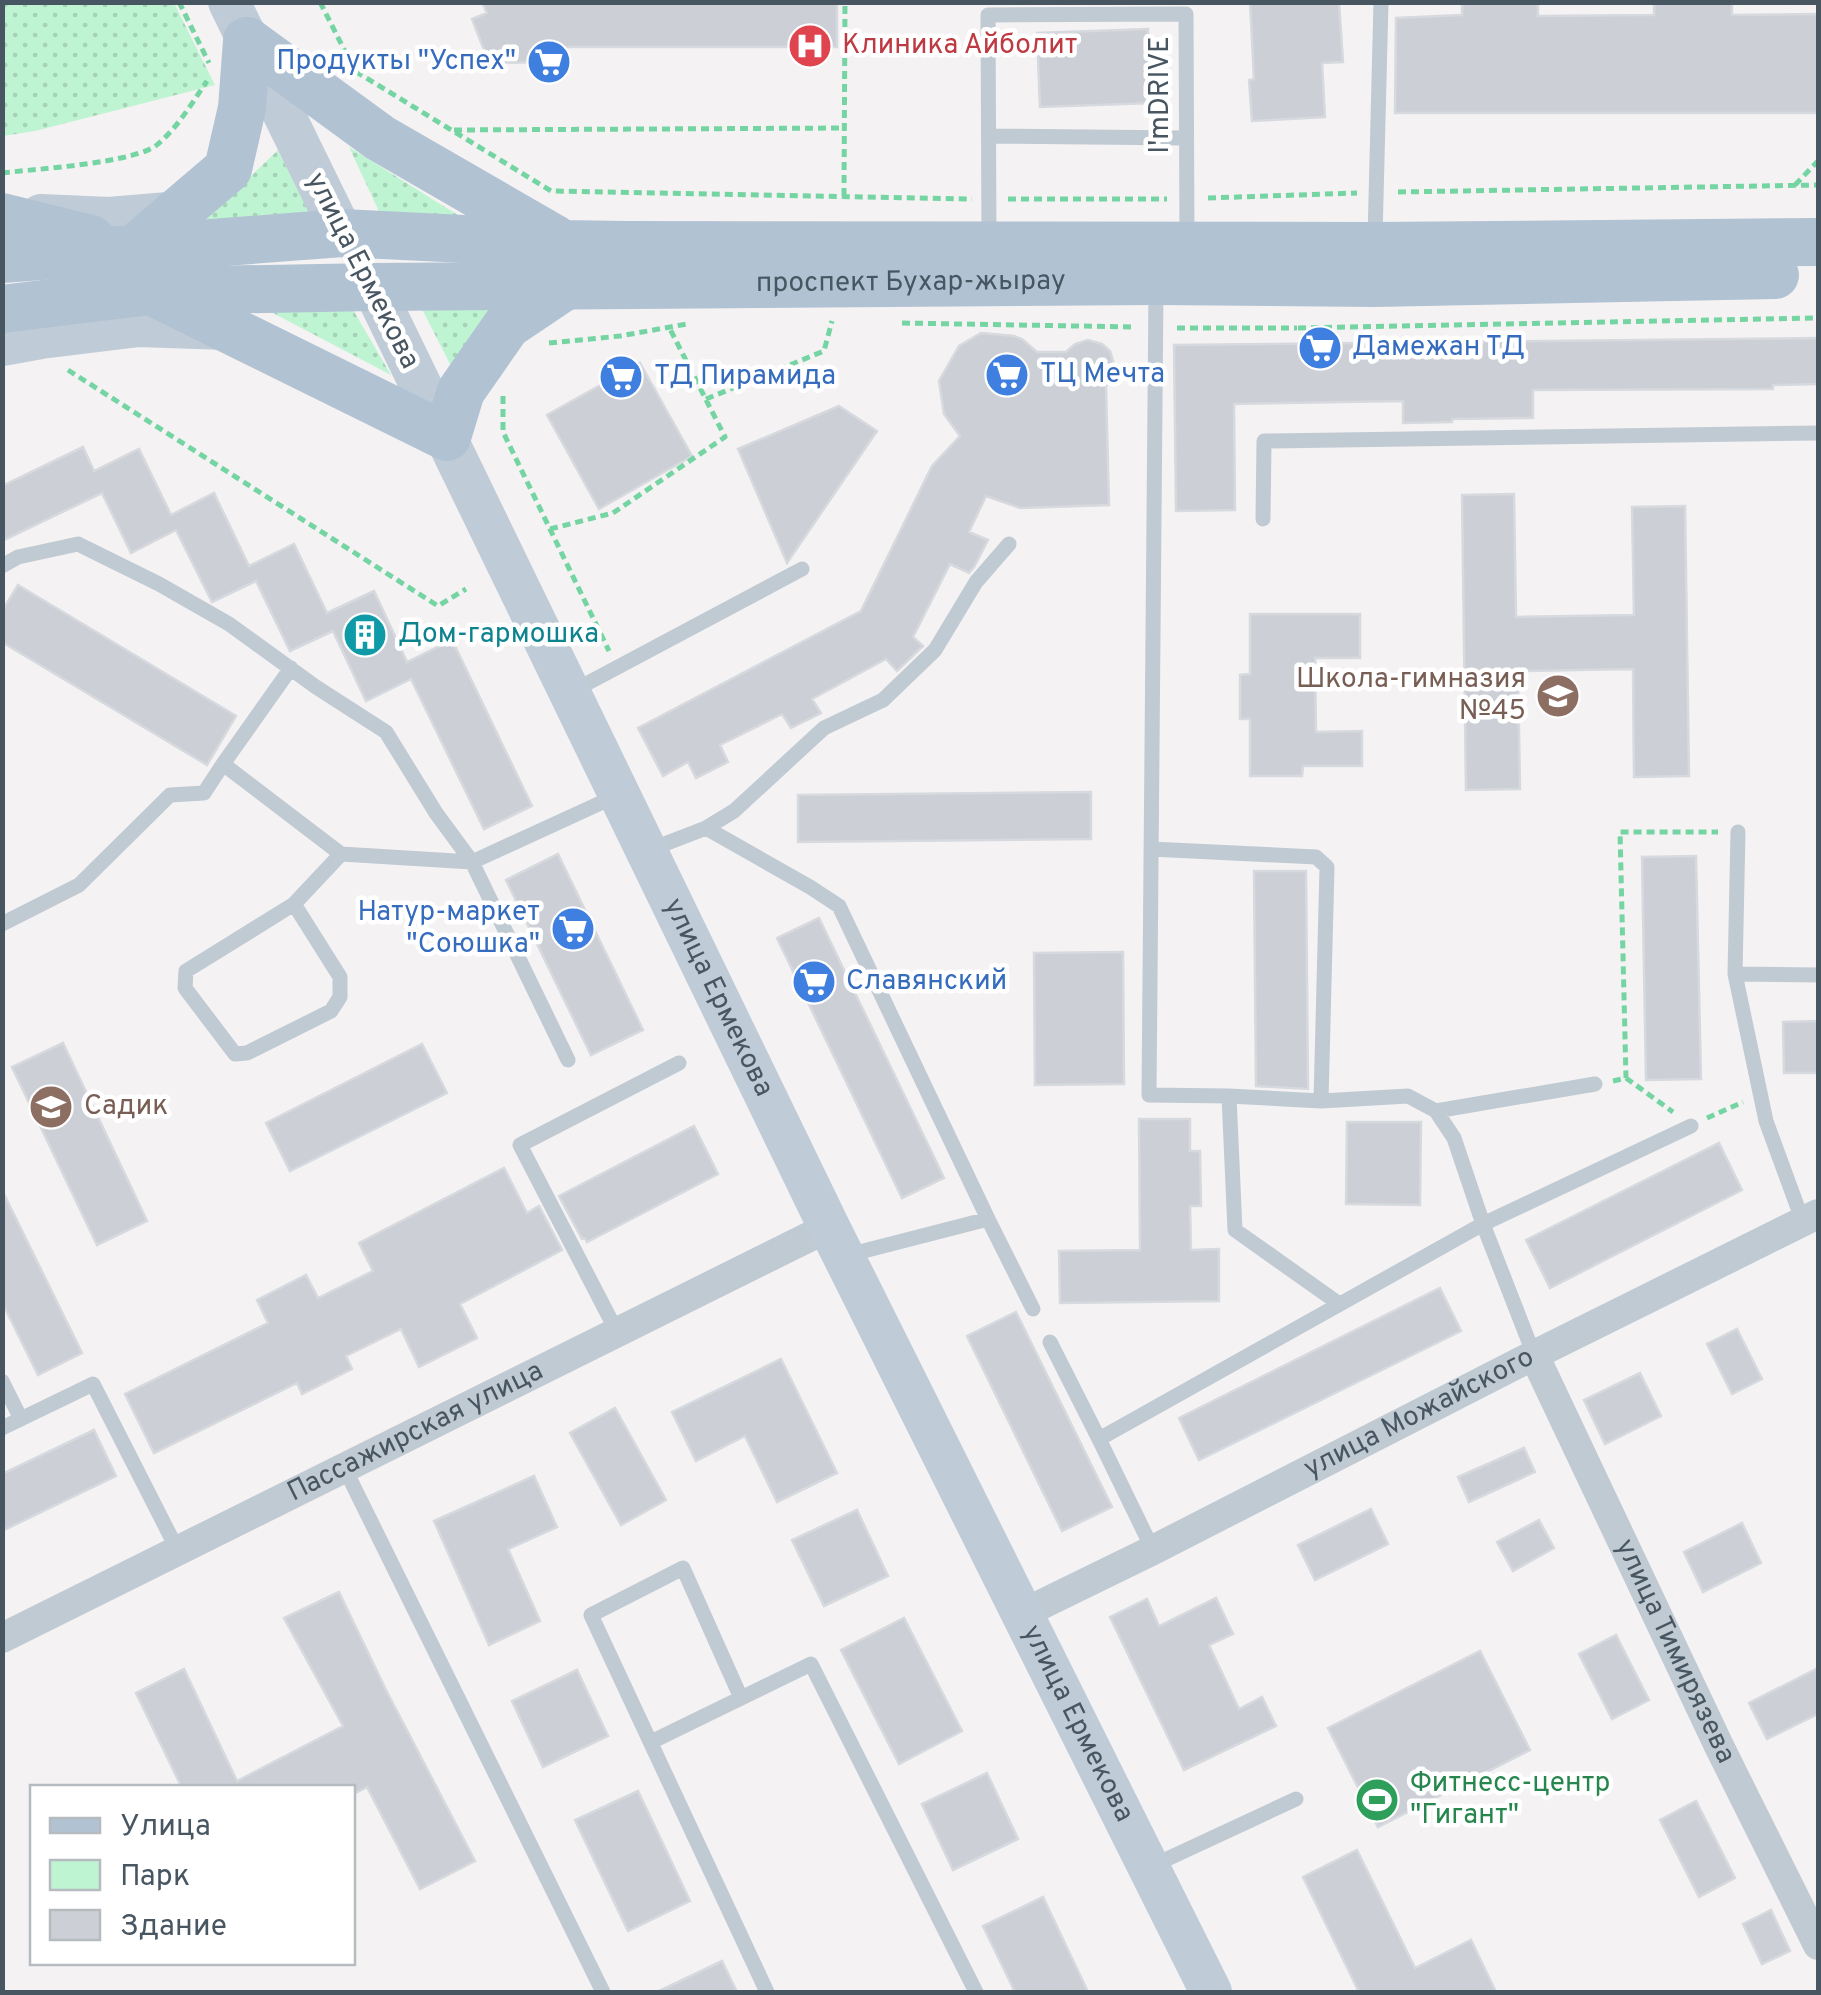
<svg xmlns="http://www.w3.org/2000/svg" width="1821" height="1995" viewBox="0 0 1821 1995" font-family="Overpass,sans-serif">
  <defs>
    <pattern id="green-dots" width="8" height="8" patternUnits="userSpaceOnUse" patternTransform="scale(2.5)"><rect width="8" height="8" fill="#bff4d3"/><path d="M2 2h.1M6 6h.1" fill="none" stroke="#a6d3b8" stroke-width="1.8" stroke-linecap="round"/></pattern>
  </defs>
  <rect width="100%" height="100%" fill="#f5f2f3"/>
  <path fill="url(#green-dots)" d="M2,3h172l41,82 -180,46 -32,5z
    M349,147l112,70 -79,1z
    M278,150l34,68 -113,8z
    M420,305l86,2 -52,65z
    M352,308l39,67 -120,-63z"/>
  <path fill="#cccfd5" stroke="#d6d9de" stroke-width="2.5" d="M482,2h355v45h-291l-3,15 -54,1 -17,-44 15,-6z
    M1250,2h89l4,60 -21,1 3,54 -73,4 -3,-41 5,-1z
    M1462,2h76v14l116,-1v-13h78v13l86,-1v99h-423l1,-95 66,-3z
    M1148,29l3,74 -111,4 -3,-74z
    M981,333l33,3 8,3 15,13h29l9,-8 13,-4 14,4 8,7 4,13 -1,10 -7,13 3,118 -89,3 -34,-12 -17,36 19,8 -14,27 -5,6 -19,-9 -37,73 10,9 -26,25 -11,-12 -74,40 9,14 -30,15 -9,-14 -62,31 8,17 -32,16 -8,-16 -25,14 -25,-48 223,-117 71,-145 28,-30 -16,-22 -5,-33 20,-35z
    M1818,338v46l-45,1v4l-240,1v28l-81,1v3l-49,1v-22l-169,3 1,106 -59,1 -2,-166z
    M640,363l52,93 -93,53 -52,-94z
    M839,406l38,25 -90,132 -49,-114z
    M83,447l11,24 45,-22 32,66 43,-22 35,73 45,-22 33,69 47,-22 33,71 45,-22 80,166 -48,23 -73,-150 -45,22 -33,-70 -43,20 -34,-70 -44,21 -36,-72 -45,23 -29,-60 -100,48v-55z
    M1514,494l2,123 118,-2 -2,-108 53,-1 4,270 -55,1 -1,-108 -115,2 2,118 -54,1 -4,-295z
    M18,585l218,131 -29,49 -205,-123v-31z
    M1250,614h110v44h-45l1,74 46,-1v35h-59l-1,10h-52v-57h-10v-44l10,-1z
    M1091,792v47l-293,3v-47z
    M558,854l85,176 -52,25 -85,-175z
    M1696,856l5,223 -55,1 -4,-223z
    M1254,871h52l2,218 -52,-3z
    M819,918l125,260 -42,20 -125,-260z
    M1123,952l1,132 -89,1 -1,-132z
    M1818,1021v52h-34l-1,-51z
    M63,1043l84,178 -50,24 -85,-178z
    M422,1044l25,49 -157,78 -24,-48z
    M1139,1119h51v32h10l1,55h-11l1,44 28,-1v52l-159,2 -1,-52 81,-1z
    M1347,1122h74l-1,83 -74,-1z
    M694,1126l24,48 -131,68 -2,-4 -3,1 -23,-43z
    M1719,1143l23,47 -192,98 -24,-48z
    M504,1168l23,45 12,-7 23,44 -102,54 17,34 -58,29 -18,-38 -55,27 6,13 -50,25 -5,-11 -143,70 -29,-59 143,-71 -11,-23 49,-25 12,23 55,-27 -14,-28z
    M2,1190l80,163 -44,22 -36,-73z
    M1440,1288l21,43 -262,129 -20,-42z
    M1016,1312l96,195 -50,24 -95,-195z
    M1737,1329l25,50 -30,15 -25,-50z
    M781,1359l56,114 -60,29 -32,-66 -49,25 -24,-49z
    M1640,1373l21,43 -56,28 -21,-44z
    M615,1408l51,92 -45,25 -51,-92z
    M94,1430l22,46 -114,55v-57z
    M1524,1448l11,24 -66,30 -11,-25z
    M534,1476l23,51 -49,22 32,72 -51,24 -55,-124z
    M1371,1509l17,35 -73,36 -17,-35z
    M857,1510l31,66 -64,30 -32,-66z
    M1539,1520l15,28 -41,23 -16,-29z
    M1742,1523l19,40 -58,29 -19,-40z
    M339,1592l47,98 89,171 -55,28 -53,-102 -15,8v-7h-170l-46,-95 48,-24 53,112 106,-55 -59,-108z
    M1216,1598l17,36 -24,11 30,64 23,-12 14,29 -92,44 -74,-153 37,-18 12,27z
    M904,1618l58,113 -63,33 -58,-114z
    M1616,1635l33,65 -37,19 -33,-65z
    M1480,1651l50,99 -152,77 -50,-99z
    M1818,1668v46l-51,25 -18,-36z
    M577,1670l31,66 -65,31 -31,-66z
    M987,1773l31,66 -65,31 -31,-66z
    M638,1791l52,110 -62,30 -53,-111z
    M1696,1801l39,77 -36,19 -39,-77z
    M1357,1850l58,118 56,-28 25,52h-137l-56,-115z
    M1043,1897l45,95h-73l-32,-66z
    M1771,1910l19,41 -28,13 -19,-40z
    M722,1961l15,31h-80z"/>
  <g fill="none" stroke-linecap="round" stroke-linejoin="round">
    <path stroke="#74d5a3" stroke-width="5" stroke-dasharray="8 5" stroke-linecap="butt" d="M179,2l30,61
      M320,2l35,69 196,120 421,8
      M454,130l390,-2
      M2,173c33,-4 135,-10 156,-29 20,-17 34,-41 49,-63
      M1795,185l23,-24
      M1398,192l420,-7
      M844,196l1,-194
      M1208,198l149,-5
      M1008,199h159
      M902,323l234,4
      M1177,328h120
      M1298,328l520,-10
      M549,343l71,-7 67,-12
      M68,370l370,236 28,-17
      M503,396v36l106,219
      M706,399l118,-48 8,-30
      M550,529l63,-16 112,-76 -56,-110
      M1626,1078l47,34
      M1613,1081l13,-3 -6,-246h98
      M1707,1118l36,-16"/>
    <path stroke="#c0cad3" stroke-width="15" d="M989,136l197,2
      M1375,238l6,-236
      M989,241l-1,-226 198,-1 1,228
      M1156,288l-7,807 80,1 92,5 87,-5 28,15 18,27 29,86 51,131
      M1263,519l1,-78 554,-8
      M2,566l16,-9 60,-13 81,40 70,40 87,63 70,45 50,81 36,49 146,-67
      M291,668l-68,96 118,90 131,8 96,198
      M571,692l231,-123
      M706,828l104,59 29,19 149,313 -140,36
      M1738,832l-3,142 31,147 37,101
      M1151,849l165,8 11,10 -6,234
      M649,850l57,-22 28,-17 90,-83 59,-28 52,-50 41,-68 33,-38
      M294,904l46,73v20l-9,14 -84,42 -12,1 -50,-66 1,-17 108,-67 47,-50
      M2,924l77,-39 91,-90 34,-2 19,-29
      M1735,974l83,1
      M1229,1096l6,134 103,73
      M1436,1111l159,-27
      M988,1219l45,90
      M617,1332l-97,-187 159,-82
      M1050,1342l49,97
      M2,1381l19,38
      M2,1428l91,-44 85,167
      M345,1469l258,523
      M1153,1550l-54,-111 384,-215 208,-98
      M741,1698l-58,-130 -92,47 176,377
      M651,1742l160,-78 165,328
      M1152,1866l144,-67"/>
    <g stroke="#c0cad3" stroke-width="30">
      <path id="s1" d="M1534,1355l185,391 99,199"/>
      <path id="s2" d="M1022,1614l131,-64 381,-195 284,-141"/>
      <path id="s3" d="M2,1638l827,-411"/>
    </g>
    <g stroke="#bfcbd7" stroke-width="42">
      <path d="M229,2l113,231"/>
      <path d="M41,215l68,3 71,-6"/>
      <path id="s4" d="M373,287l456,940 382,765"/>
      <path d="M2,345l39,-7 98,-12 87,3"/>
    </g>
    <g stroke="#b1c2d3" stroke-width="48">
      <path d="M247,41l133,97 175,101"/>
      <path d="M2,217l89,22"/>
      <path d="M133,250l95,-81 14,-61 5,-67"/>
      <path d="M2,259l340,-26 222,11 61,1 749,1 444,-4"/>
      <path d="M157,294l290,143 14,-46 46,-66 58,-39"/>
      <path id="s5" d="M2,309l149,-18 222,-4 783,-6 217,2 402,-8"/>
    </g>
  </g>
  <defs>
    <symbol id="hospital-disc" viewBox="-11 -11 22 22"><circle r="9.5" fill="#e0444e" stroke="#fff"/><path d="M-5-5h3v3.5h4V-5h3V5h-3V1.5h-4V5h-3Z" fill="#fff"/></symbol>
    <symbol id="supermarket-disc" viewBox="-11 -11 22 22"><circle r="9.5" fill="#3f7fe0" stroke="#fff"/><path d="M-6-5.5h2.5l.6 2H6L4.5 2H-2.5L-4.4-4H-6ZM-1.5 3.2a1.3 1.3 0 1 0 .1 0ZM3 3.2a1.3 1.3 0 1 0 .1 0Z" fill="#fff"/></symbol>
    <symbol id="building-disc" viewBox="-11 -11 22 22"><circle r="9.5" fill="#0f9aa8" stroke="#fff"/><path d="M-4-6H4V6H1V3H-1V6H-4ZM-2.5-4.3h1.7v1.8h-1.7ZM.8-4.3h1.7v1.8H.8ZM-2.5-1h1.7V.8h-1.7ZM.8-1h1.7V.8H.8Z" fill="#fff"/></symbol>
    <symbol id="school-disc" viewBox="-11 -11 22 22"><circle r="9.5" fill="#8d6e63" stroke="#fff"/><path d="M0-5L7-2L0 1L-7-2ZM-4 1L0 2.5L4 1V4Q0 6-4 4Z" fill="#fff"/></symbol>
    <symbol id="stadium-disc" viewBox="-11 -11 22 22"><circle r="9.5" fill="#2e9e5b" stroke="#fff"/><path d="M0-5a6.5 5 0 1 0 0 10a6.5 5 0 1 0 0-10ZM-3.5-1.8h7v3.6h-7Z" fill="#fff"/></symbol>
  </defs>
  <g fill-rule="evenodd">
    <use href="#hospital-disc" x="785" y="21" width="50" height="50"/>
    <use href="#supermarket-disc" x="524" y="37" width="50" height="50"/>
    <use href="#supermarket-disc" x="1295" y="323" width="50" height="50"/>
    <use href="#supermarket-disc" x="982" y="350" width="50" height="50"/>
    <use href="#supermarket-disc" x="596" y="352" width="50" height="50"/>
    <use href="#building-disc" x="340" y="610" width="50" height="50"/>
    <use href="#school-disc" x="1533" y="671" width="50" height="50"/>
    <use href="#supermarket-disc" x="548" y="904" width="50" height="50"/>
    <use href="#supermarket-disc" x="789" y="957" width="50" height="50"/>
    <use href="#school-disc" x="26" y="1082" width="50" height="50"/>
    <use href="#stadium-disc" x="1352" y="1775" width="50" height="50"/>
  </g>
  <g text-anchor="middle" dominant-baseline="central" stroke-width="9" stroke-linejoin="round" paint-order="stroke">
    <g font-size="28" fill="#be3a42" stroke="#fff" text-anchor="start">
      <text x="842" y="46">Клиника Айболит</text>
    </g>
    <g font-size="28" fill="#366cbe" stroke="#fff" text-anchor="start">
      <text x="516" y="62" text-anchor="end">Продукты "Успех"</text>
      <text x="1352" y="348">Дамежан ТД</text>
      <text x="1040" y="375">ТЦ Мечта</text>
      <text x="654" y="377">ТД Пирамида</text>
      <text x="540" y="913" text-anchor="end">Натур-маркет<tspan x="540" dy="32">"Союшка"</tspan></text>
      <text x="846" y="982">Славянский</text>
    </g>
    <g font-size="28" fill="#485662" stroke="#fff">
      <text transform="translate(1161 95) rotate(-90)">I'mDRIVE</text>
      <text transform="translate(362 271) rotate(63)">улица Ермекова</text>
      <text stroke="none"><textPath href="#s5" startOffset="910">проспект Бухар-жырау</textPath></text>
      <text stroke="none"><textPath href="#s4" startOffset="790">улица Ермекова</textPath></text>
      <text stroke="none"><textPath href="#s2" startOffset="445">улица Можайского</textPath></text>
      <text stroke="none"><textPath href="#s3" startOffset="462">Пассажирская улица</textPath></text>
      <text stroke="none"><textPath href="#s1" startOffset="328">улица Тимирязева</textPath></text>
      <text stroke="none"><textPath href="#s4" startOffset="1600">улица Ермекова</textPath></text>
    </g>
    <g font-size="28" fill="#0d838f" stroke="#fff" text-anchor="start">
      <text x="398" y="635">Дом-гармошка</text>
    </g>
    <g font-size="28" fill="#785e54" stroke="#fff" text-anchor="end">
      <text x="1526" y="680">Школа-гимназия<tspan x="1526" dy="32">№45</tspan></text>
      <text x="84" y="1107" text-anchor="start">Садик</text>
    </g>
    <g font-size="28" fill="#27864d" stroke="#fff" text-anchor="start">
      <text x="1410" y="1784">Фитнесс-центр<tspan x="1410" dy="32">"Гигант"</tspan></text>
    </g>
  </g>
  <rect width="1821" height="1995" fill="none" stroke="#485662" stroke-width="10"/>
  <rect x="30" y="1785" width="325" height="180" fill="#ffffff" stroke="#b6bbc0" stroke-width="2.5"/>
  <rect x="50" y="1818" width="50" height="15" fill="#b1c2d3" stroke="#b6bbc0" stroke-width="2.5"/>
  <text x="120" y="1835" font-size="30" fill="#485662">Улица</text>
  <rect x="50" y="1860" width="50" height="30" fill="#bff4d3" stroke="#b6bbc0" stroke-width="2.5"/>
  <text x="120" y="1885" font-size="30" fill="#485662">Парк</text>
  <rect x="50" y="1910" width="50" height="30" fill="#cccfd5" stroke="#b6bbc0" stroke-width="2.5"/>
  <text x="120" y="1935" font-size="30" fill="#485662">Здание</text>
</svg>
